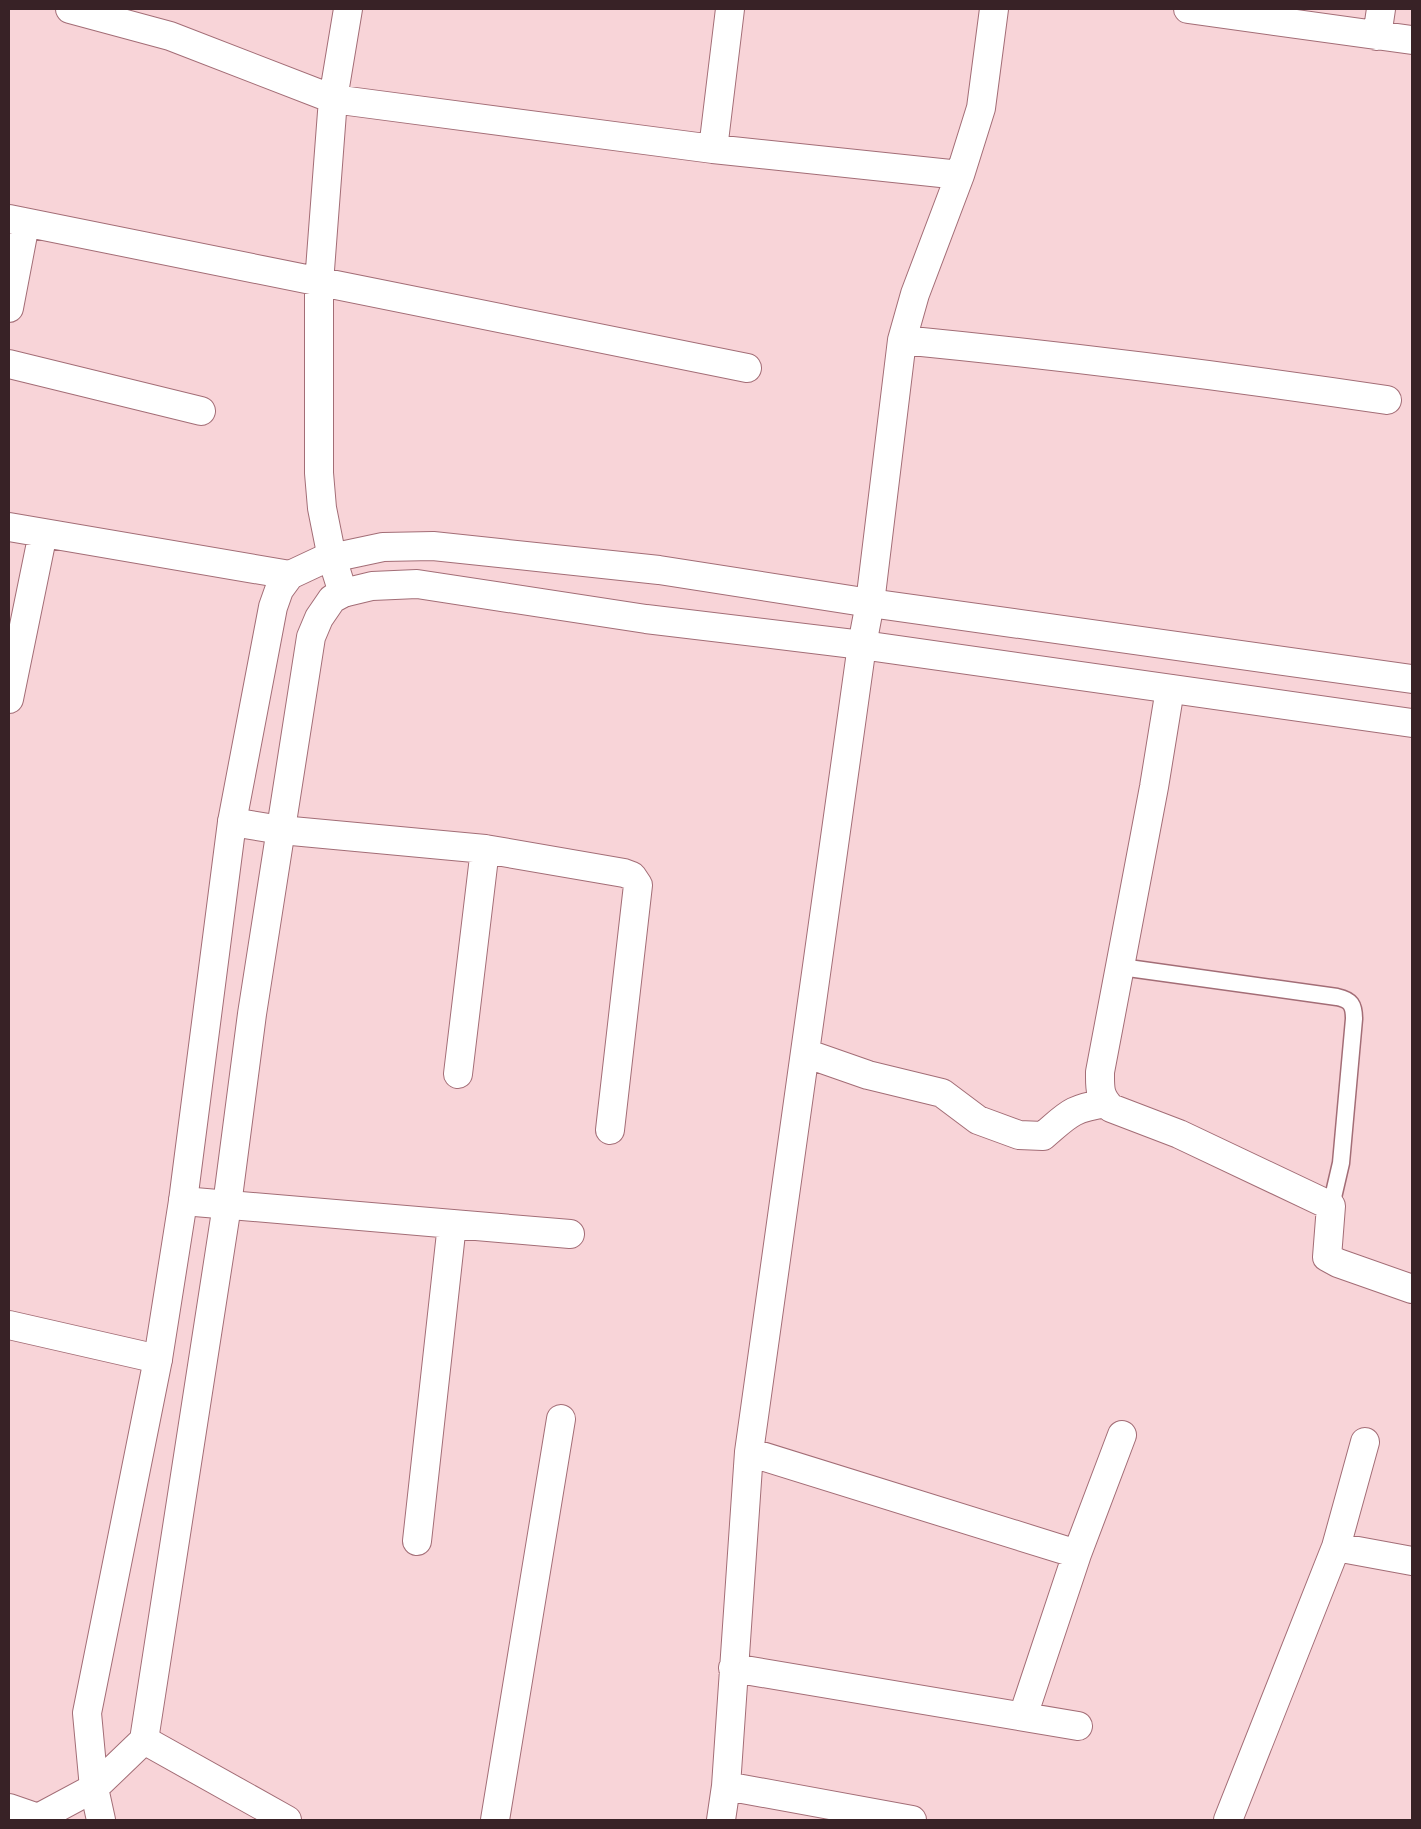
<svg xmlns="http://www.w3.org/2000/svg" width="1421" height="1829" viewBox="0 0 1421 1829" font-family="Figtree,sans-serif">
  <rect width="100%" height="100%" fill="#f8d4d8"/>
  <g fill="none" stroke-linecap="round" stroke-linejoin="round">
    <defs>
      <path id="lane" d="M1121,967l216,30c14,3 17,8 17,22l-13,144 -10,43"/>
      <path id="street" d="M70,9l100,27 163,63 380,50 247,26 -45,119 -13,46 -32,263 -8,42 -113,807 -23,334 186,34
        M1188,9l224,31
        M1377,36l4,-27
        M713,149l17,-140
        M960,175l21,-67 13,-99
        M9,219l738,149
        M9,308l16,-84
        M902,340c162,16 324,36 485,60
        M9,364l192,47
        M9,527l281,48
        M343,593l-11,-35 -10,-50 -3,-35v-190l14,-184 15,-90
        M1170,689l-16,98 -54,285c0,16 -1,24 11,36l68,26 152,72 -4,51 11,6 74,26
        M9,699l34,-166
        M232,822l49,8 204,19 139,24 8,3 6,9 -28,245
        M805,1053l63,22 74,18 36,27 41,15 24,1c26,-22 27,-27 63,-33
        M458,1074l27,-225
        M183,1201l387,33
        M9,1325l149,34
        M749,1452l328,102
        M417,1541l35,-317
        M1336,1547l76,14
        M733,1668l345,58
        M1023,1716l54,-162 45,-119
        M144,1740l143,80
        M9,1808l29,10 56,-30
        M495,1820l66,-401
        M721,1820l5,-34
        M1228,1820l108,-273 29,-105"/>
      <path id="secondary" d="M94,1788l50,-48 83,-535 25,-191 59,-377 8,-19 13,-19 11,-6 29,-7 45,-2 229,35 216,26 550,78
        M101,1820l-7,-32 -7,-75 71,-354 25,-158 49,-379 41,-215 6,-17 11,-15 32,-15 61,-13 50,-1 226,24 211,33 542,76"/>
    </defs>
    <use href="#lane" stroke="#a36d76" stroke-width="19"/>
    <use href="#street" stroke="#a36d76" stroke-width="30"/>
    <use href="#secondary" stroke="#a36d76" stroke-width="30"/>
    <use href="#lane" stroke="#fff" stroke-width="16"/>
    <use href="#street" stroke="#fff" stroke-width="28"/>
    <use href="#secondary" stroke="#fff" stroke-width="28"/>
  </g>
  <rect width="1421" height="1829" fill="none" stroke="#382226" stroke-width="20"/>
</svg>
